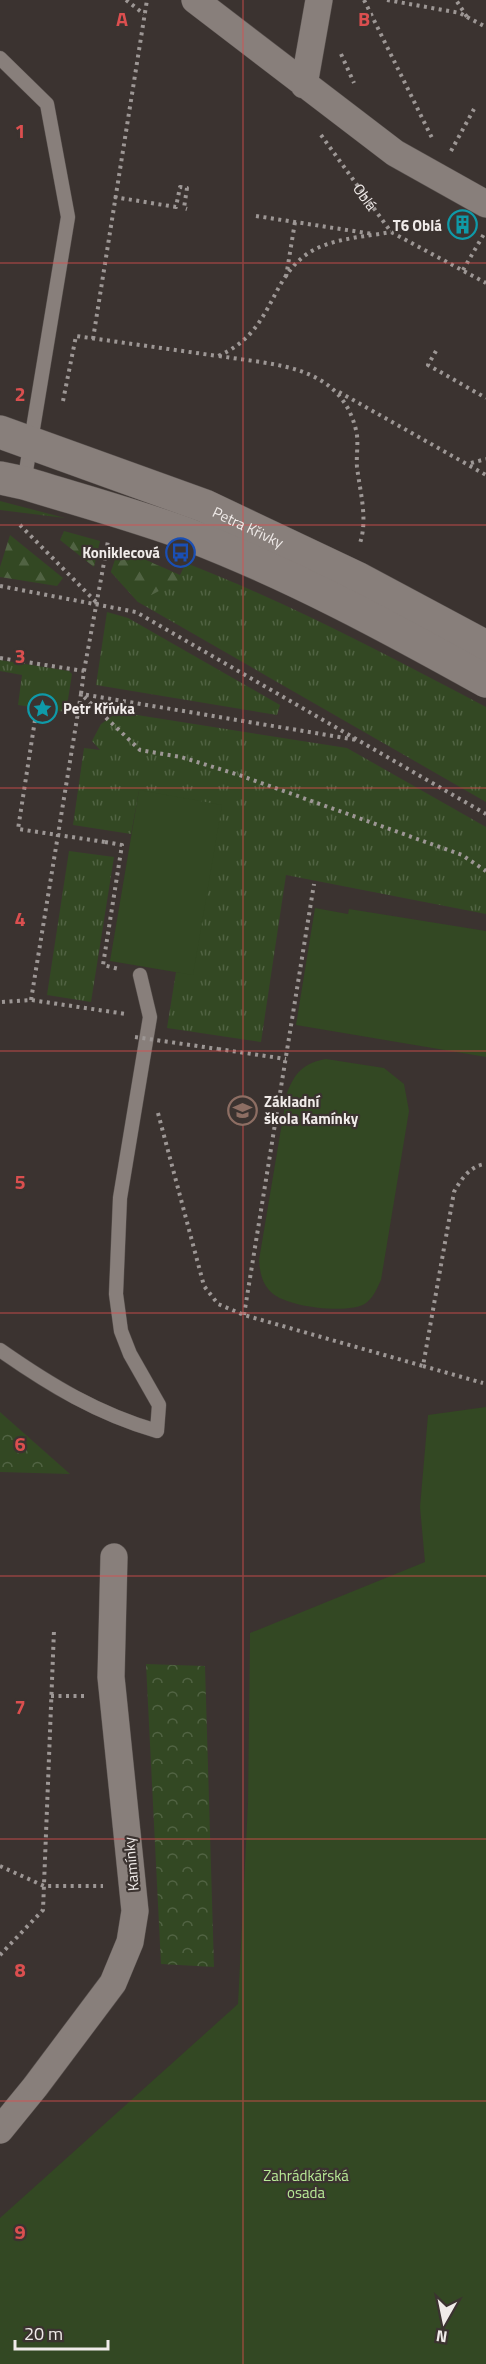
<svg xmlns="http://www.w3.org/2000/svg" width="486" height="2364" viewBox="0 0 486 2364" font-family="'Titillium Web',sans-serif">
  <defs>
    <pattern id="grass-tufts" width="24" height="20" patternUnits="userSpaceOnUse" patternTransform="scale(1.5)"><rect width="24" height="20" fill="#334823"/><path d="M3 7l-1-3M5 7V3M7 7l1-3M15 17l-1-3M17 17v-4M19 17l1-3" fill="none" stroke="#516343"/></pattern>
    <pattern id="forest-firs" width="22" height="20" patternUnits="userSpaceOnUse" patternTransform="scale(1.5)"><rect width="22" height="20" fill="#334823"/><path d="M5 1l3.5 6h-7zM16 11l3.5 6h-7z" fill="#516343"/></pattern>
    <pattern id="park-crowns" width="20" height="18" patternUnits="userSpaceOnUse" patternTransform="scale(1.5)"><rect width="20" height="18" fill="#334823"/><path d="M2 6a3 3 0 1 1 6 0M12 15a3 3 0 1 1 6 0" fill="none" stroke="#516343"/></pattern>
  </defs>
  <rect width="100%" height="100%" fill="#3b3330"/>
  <path fill="url(#grass-tufts)" d="M0,501l65,17 -65,-8z
    M119,548l61,27 6,-12c103,40 201,92 300,144v95l-348,-200 -27,-30z
    M107,612l21,6 152,87 -3,10 -181,-30z
    M0,660l69,11 3,3 -6,38 -48,-7 4,-30 -22,-4z
    M118,712l229,36 139,79v87l-200,-39 -25,167 -94,-14 9,-56 17,2 -54,-183 -8,43 -58,-9 11,-77 16,2 -8,-9 9,-17z
    M69,851l45,6 -23,145 -44,-7z"/>
  <path fill="url(#forest-firs)" d="M64,531l36,10 -6,26 -34,-27z
    M10,535l53,43 -6,8 -57,-9v-10z
    M119,548l60,27 -1,6 -40,21 -27,-30z"/>
  <path fill="url(#park-crowns)" d="M0,1412l70,62 -70,-2z
    M146,1664l59,2 9,301 -53,-3z"/>
  <path fill="#334823" d="M139,790l83,15 -29,170 -83,-14z
    M315,908l33,6 1,-5 137,22v126l-190,-32z
    M326,1059l58,9 20,16 5,27 -28,169c-4,8 -7,17 -15,23 -17,12 -79,4 -94,-10 -10,-9 -12,-20 -13,-33l28,-167c8,-21 17,-30 39,-34z
    M486,1407v957h-486v-146l238,-214 10,-201 2,-170 175,-71 -5,-55 8,-92z"/>
  <g fill="none" stroke-linecap="round" stroke-linejoin="round">
    <defs>
      <path id="lane" d="M0,58l47,46 21,113 -44,266
        M0,1350c50,35 98,64 157,81l2,-26 -29,-51 -9,-23 -5,-37 4,-96 30,-181 -10,-42"/>
      <path id="street" d="M195,0l200,153 91,51
        M304,85l15,-85
        M0,2130l35,-43 78,-104 17,-41 5,-31 -24,-234 3,-120"/>
      <g id="secondary">
        <path id="s2" d="M0,432l205,74 154,73 127,68"/>
        <path d="M0,478l24,5c55,17 111,32 165,52 104,40 200,92 297,146"/>
      </g>
    </defs>
    <use href="#lane" stroke="#58514e" stroke-width="15"/>
    <use href="#street" stroke="#58514e" stroke-width="28"/>
    <use href="#secondary" stroke="#58514e" stroke-width="34"/>
    <g stroke="#9d9795" stroke-width="4" stroke-dasharray="3 4.5" stroke-linecap="butt">
      <path d="M126,0l18,14"/>
      <path d="M364,0l69,140"/>
      <path d="M387,0l73,13 7,4 -11,-17"/>
      <path d="M467,17l19,10"/>
      <path d="M341,54l13,29"/>
      <path id="s1" d="M321,135l70,97 95,51"/>
      <path d="M451,151l23,-42"/>
      <path d="M114,197l62,10 4,-20 7,1 -3,20 3,1"/>
      <path d="M256,216l117,18"/>
      <path d="M463,270l21,-36"/>
      <path d="M286,277l9,-55"/>
      <path d="M93,339l54,-339"/>
      <path d="M436,351l-8,14 58,33"/>
      <path d="M219,356c55,9 121,8 137,74 3,12 0,25 1,37 3,25 11,52 3,76"/>
      <path d="M339,392l147,83"/>
      <path d="M63,401l13,-65 142,20c56,-24 50,-75 89,-102 23,-16 58,-17 84,-22"/>
      <path d="M471,463l15,-4"/>
      <path d="M20,525l76,77"/>
      <path d="M0,586l136,26 350,202"/>
      <path d="M0,658l84,13 -3,23 59,56 41,7 58,18 223,80 24,16"/>
      <path d="M84,671l24,-130"/>
      <path d="M105,842l17,3 -19,120 16,4"/>
      <path d="M31,1000l50,-306 276,46"/>
      <path d="M2,1002l29,-2 95,14"/>
      <path d="M218,1049l68,10"/>
      <path d="M158,1113l46,173 14,18 26,11 179,51 31,-174c7,-13 17,-27 32,-28"/>
      <path d="M244,1315l70,-431"/>
      <path d="M423,1366l60,17"/>
      <path d="M51,1696h34"/>
      <path d="M0,1866l44,20h59"/>
      <path d="M0,1955l43,-45 11,-280"/>
    </g>
    <use href="#lane" stroke="#887f7b" stroke-width="14"/>
    <use href="#street" stroke="#887f7b" stroke-width="27"/>
    <use href="#secondary" stroke="#887f7b" stroke-width="33"/>
    <path stroke="#9d9795" stroke-width="4" stroke-dasharray="3 4.5" stroke-linecap="butt" d="M35,720l-17,109 87,13
      M135,1037l83,12"/>
  </g>
  <path fill="none" stroke="#db4f4f" stroke-width="1.5" stroke-opacity="0.55" d="M243,0v2364M0,263h486M0,525h486M0,788h486M0,1051h486M0,1313h486M0,1576h486M0,1839h486M0,2101h486"/>
  <defs>
    <symbol id="building-ring" viewBox="-11 -11 22 22"><circle r="9.5" fill="#3b3330" stroke="#0f9aa8" stroke-width="1.5"/><path d="M-4-6H4V6H1V3H-1V6H-4ZM-2.5-4.3h1.7v1.8h-1.7ZM.8-4.3h1.7v1.8H.8ZM-2.5-1h1.7V.8h-1.7ZM.8-1h1.7V.8H.8Z" fill="#0f9aa8"/></symbol>
    <symbol id="bus-ring" viewBox="-11 -11 22 22"><circle r="9.5" fill="#3b3330" stroke="#1a4fb4" stroke-width="1.5"/><path d="M-5-6H5V4H4V6H2V4H-2V6H-4V4H-5ZM-3.5-4V0h7V-4ZM-3.5 1.2v1.5H-2V1.2ZM2 1.2v1.5H3.5V1.2Z" fill="#1a4fb4"/></symbol>
    <symbol id="sight-ring" viewBox="-11 -11 22 22"><circle r="9.5" fill="#3b3330" stroke="#0f9aa8" stroke-width="1.5"/><path d="M0-6L1.8-2.2L6-1.7L2.9 1.2L3.7 5.4L0 3.3L-3.7 5.4L-2.9 1.2L-6-1.7L-1.8-2.2Z" fill="#0f9aa8"/></symbol>
    <symbol id="school-ring" viewBox="-11 -11 22 22"><circle r="9.5" fill="#3b3330" stroke="#8d6e63" stroke-width="1.5"/><path d="M0-5L7-2L0 1L-7-2ZM-4 1L0 2.5L4 1V4Q0 6-4 4Z" fill="#8d6e63"/></symbol>
  </defs>
  <g fill-rule="evenodd">
    <use href="#building-ring" x="446" y="208" width="33" height="33"/>
    <use href="#bus-ring" x="164" y="536" width="33" height="33"/>
    <use href="#sight-ring" x="26" y="692" width="33" height="33"/>
    <use href="#school-ring" x="226" y="1094" width="33" height="33"/>
  </g>
  <g text-anchor="middle" dominant-baseline="central" stroke-width="4.5" stroke-linejoin="round" paint-order="stroke">
    <g font-size="15" fill="#f0ebe9" stroke="#3b3330">
      <text stroke="none"><textPath href="#s1" startOffset="76">Oblá</textPath></text>
      <text stroke="none"><textPath href="#s2" startOffset="266">Petra Křivky</textPath></text>
      <text transform="translate(131 1864) rotate(-95)">Kamínky</text>
    </g>
    <g font-size="15" font-weight="bold" fill="#f0ebe9" stroke="#3b3330" text-anchor="end">
      <text x="442" y="225">T6 Oblá</text>
      <text x="160" y="552">Koniklecová</text>
      <text x="63" y="708" text-anchor="start">Petr Křívka</text>
      <text x="264" y="1101" text-anchor="start">Základní<tspan x="264" dy="17">škola Kamínky</tspan></text>
    </g>
    <g font-size="15" fill="#b8e996" stroke="#3b3330">
      <text x="306" y="2175">Zahrádkářská<tspan x="306" dy="17">osada</tspan></text>
    </g>
  </g>
  <g font-size="20" text-anchor="middle" font-weight="bold" fill="#db4f4f" stroke="#3b3330" stroke-width="4.5" stroke-linejoin="round" paint-order="stroke">
    <text x="122" y="26">A</text>
    <text x="364" y="26">B</text>
    <text x="20" y="138">1</text>
    <text x="20" y="401">2</text>
    <text x="20" y="663">3</text>
    <text x="20" y="926">4</text>
    <text x="20" y="1189">5</text>
    <text x="20" y="1451">6</text>
    <text x="20" y="1714">7</text>
    <text x="20" y="1977">8</text>
    <text x="20" y="2239">9</text>
  </g>
  <g transform="translate(444 2322) rotate(189)" stroke="#3b3330" stroke-width="4.5" paint-order="stroke">
  <path d="M0-4.5L10 22L0 15L-10 22Z" fill="#f0ebe9"/>
  <text y="-9" font-size="16" font-weight="bold" text-anchor="middle" fill="#f0ebe9">N</text>
  </g>
  <path d="M15 2340v9h93v-9" fill="none" stroke="#f0ebe9" stroke-width="3"/>
  <text x="24" y="2340" font-size="18" fill="#f0ebe9" stroke="#3b3330" stroke-width="4.5" paint-order="stroke">20 m</text>
</svg>
